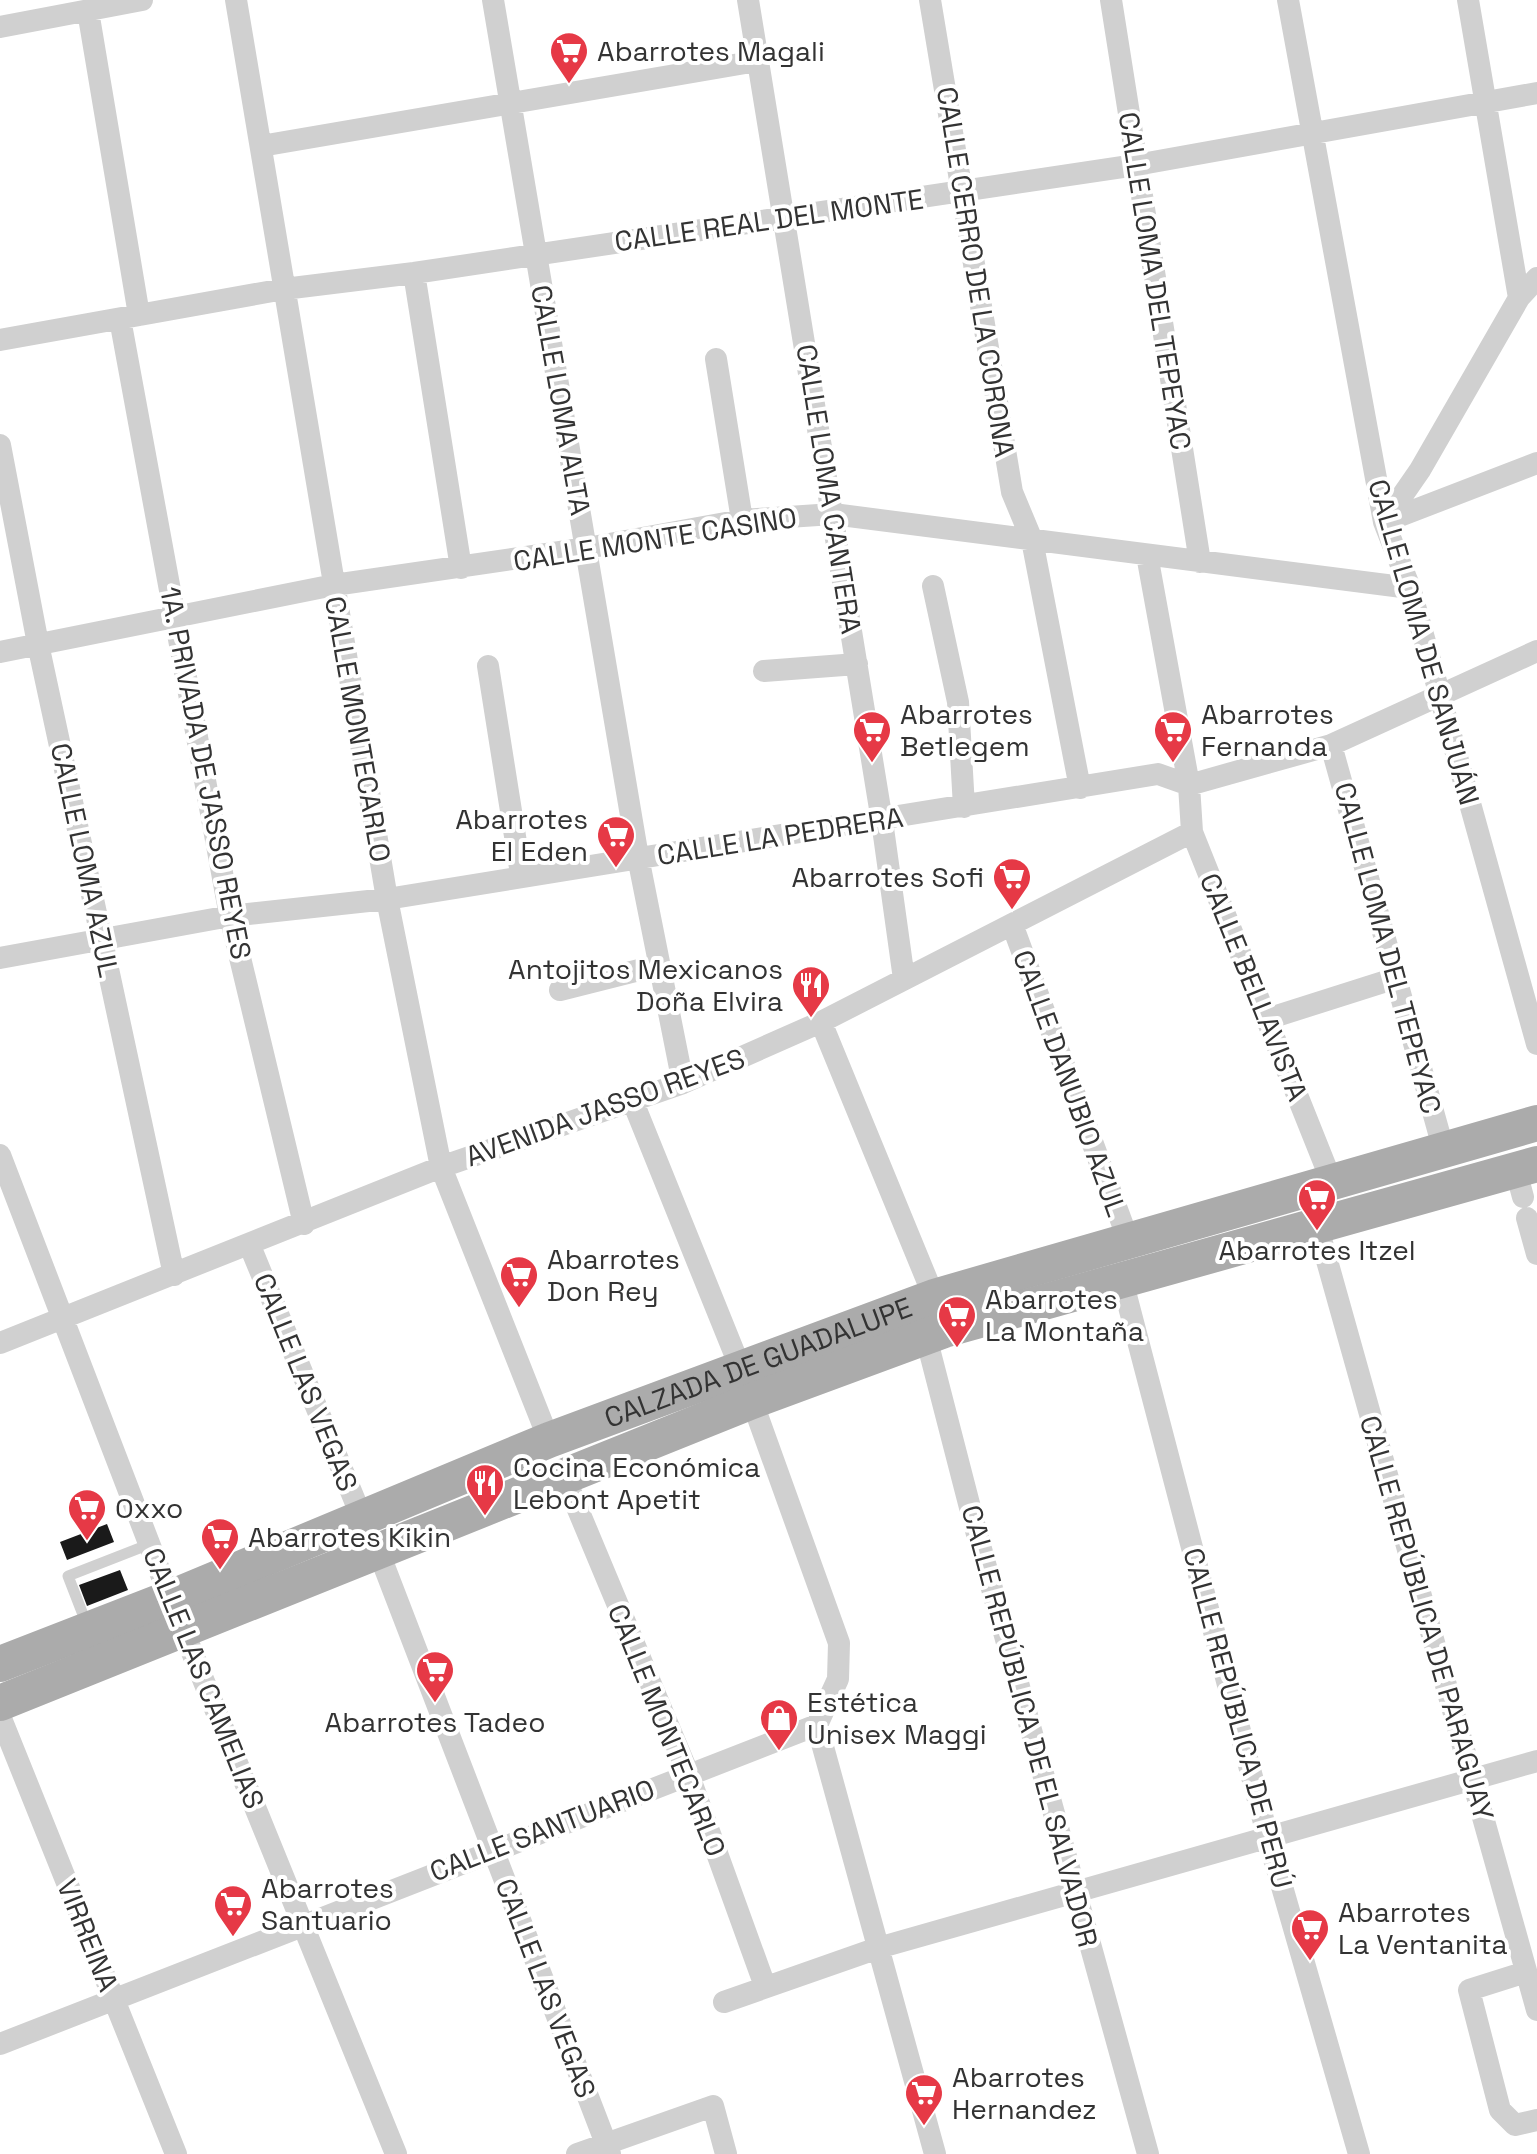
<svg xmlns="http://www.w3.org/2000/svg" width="1537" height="2154" viewBox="0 0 1537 2154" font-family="'Space Grotesk',sans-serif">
  <rect width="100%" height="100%" fill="#fff"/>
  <path fill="#1a1a1a" d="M107,1524l7,18 -47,18 -7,-18z
    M120,1570l8,20 -41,16 -8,-21z"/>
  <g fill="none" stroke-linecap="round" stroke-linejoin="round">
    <path stroke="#d0d0d0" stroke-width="11" d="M87,1625l-19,-49 82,-32"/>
    <path stroke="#d0d0d0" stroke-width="22" d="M236,0l151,899 54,268 108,273
      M493,0l145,857 45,226
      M748,0l134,821 22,158
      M930,0l82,492 20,48 48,248
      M1111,0l89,562
      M1288,0l96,522 26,66 127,456
      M1468,0l51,298
      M88,11l51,304
      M0,27l142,-27
      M261,146l496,-85
      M414,273l47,295
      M120,319l110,597 74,308
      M0,340l284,-51 130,-16 722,-108 401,-72
      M716,359l26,161
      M0,445l38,199 136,631
      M1384,522l36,-52 99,-172 18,-20
      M1384,522l153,-59
      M1147,555l42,230 3,47 141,353
      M933,586l25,116 6,105
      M0,652l334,-67 253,-37 155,-28 91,-6 577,74
      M488,666l33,208
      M764,671l93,-7
      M1331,745l113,406
      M1012,924l117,318
      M0,958l230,-42 157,-17 771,-125 31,11 142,-40 206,-94
      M560,990l99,-25
      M1267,1019l129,-41
      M821,1022l113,275 -8,40 49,190 173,627
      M633,1102l107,265
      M0,1155l170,443 226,556
      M1516,1171l7,26
      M1527,1218l10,36
      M1317,1225l220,785
      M250,1246l112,272
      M1122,1280l146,558 91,316
      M0,1343l441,-176 242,-84 138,-61 371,-190
      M752,1401l87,242 -1,36 -21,46 118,429
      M564,1476l124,297 77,213
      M379,1553l231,601
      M0,1716l176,438
      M1526,1972l-57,18 31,120 15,15 22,-5
      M724,2002l154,-54 659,-187
      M0,2044l817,-319
      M577,2154l136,-48 13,48"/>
    <g stroke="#ababab" stroke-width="36">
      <path id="s1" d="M0,1664l170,-66 379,-158 385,-143 603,-174"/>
      <path d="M0,1703l752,-302 192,-71 593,-166"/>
    </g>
  </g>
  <defs>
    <symbol id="supermarket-pin" viewBox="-11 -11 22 30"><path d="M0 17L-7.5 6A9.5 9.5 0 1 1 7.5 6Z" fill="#e63946" stroke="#fff"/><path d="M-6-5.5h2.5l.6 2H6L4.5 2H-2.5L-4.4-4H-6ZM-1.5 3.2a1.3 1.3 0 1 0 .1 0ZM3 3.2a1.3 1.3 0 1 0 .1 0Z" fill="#fff"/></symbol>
    <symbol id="restaurant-pin" viewBox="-11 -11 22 30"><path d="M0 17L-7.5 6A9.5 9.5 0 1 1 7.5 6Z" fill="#e63946" stroke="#fff"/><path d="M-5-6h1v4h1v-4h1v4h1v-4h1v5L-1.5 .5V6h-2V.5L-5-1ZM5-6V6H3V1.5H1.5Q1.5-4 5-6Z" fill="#fff"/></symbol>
    <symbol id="shop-pin" viewBox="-11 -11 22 30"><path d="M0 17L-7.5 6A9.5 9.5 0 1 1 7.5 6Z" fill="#e63946" stroke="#fff"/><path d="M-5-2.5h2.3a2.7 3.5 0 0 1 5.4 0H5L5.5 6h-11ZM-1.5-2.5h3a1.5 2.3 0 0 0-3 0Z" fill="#fff"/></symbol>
  </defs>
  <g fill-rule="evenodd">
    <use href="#supermarket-pin" x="547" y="29" width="44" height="60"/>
    <use href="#supermarket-pin" x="850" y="708" width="44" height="60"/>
    <use href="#supermarket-pin" x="1151" y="708" width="44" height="60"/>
    <use href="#supermarket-pin" x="594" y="813" width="44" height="60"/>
    <use href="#supermarket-pin" x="990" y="855" width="44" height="60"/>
    <use href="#restaurant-pin" x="789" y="963" width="44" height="60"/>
    <use href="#supermarket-pin" x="1295" y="1176" width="44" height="60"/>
    <use href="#supermarket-pin" x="497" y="1253" width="44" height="60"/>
    <use href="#supermarket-pin" x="935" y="1293" width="44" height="60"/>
    <use href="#restaurant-pin" x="463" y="1461" width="44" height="60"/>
    <use href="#supermarket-pin" x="65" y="1486" width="44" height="60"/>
    <use href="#supermarket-pin" x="198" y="1515" width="44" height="60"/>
    <use href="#supermarket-pin" x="413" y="1648" width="44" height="60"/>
    <use href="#shop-pin" x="757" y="1696" width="44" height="60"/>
    <use href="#supermarket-pin" x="211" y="1882" width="44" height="60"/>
    <use href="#supermarket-pin" x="1288" y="1906" width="44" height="60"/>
    <use href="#supermarket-pin" x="902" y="2071" width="44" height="60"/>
  </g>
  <g text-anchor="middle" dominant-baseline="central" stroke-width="8" stroke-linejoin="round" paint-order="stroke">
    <g font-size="28" fill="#333" stroke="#fff" text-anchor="start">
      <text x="597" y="51">Abarrotes Magali</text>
      <text x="900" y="714">Abarrotes<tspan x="900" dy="32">Betlegem</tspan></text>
      <text x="1201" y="714">Abarrotes<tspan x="1201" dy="32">Fernanda</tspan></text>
      <text x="588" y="819" text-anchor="end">Abarrotes<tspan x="588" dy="32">El Eden</tspan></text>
      <text x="984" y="877" text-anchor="end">Abarrotes Sofi</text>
      <text x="783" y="969" text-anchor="end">Antojitos Mexicanos<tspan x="783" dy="32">Doña Elvira</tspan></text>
      <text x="1317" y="1250" text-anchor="middle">Abarrotes Itzel</text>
      <text x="547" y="1259">Abarrotes<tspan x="547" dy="32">Don Rey</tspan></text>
      <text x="985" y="1299">Abarrotes<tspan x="985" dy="32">La Montaña</tspan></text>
      <text x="513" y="1467">Cocina Económica<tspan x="513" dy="32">Lebont Apetit</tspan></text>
      <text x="115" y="1508">Oxxo</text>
      <text x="248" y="1537">Abarrotes Kikin</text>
      <text x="807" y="1702">Estética<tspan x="807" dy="32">Unisex Maggi</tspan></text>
      <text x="435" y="1722" text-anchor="middle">Abarrotes Tadeo</text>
      <text x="261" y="1888">Abarrotes<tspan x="261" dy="32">Santuario</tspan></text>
      <text x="1338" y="1912">Abarrotes<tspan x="1338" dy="32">La Ventanita</tspan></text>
      <text x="952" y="2077">Abarrotes<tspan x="952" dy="32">Hernandez</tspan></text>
    </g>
    <g font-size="28" fill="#333" stroke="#fff">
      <text transform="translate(769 220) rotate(-8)">CALLE REAL DEL MONTE</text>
      <text transform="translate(976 272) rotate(81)">CALLE CERRO DE LA CORONA</text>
      <text transform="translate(1155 281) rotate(81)">CALLE LOMA DEL TEPEYAC</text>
      <text transform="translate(561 400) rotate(80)">CALLE LOMA ALTA</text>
      <text transform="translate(829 489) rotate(81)">CALLE LOMA CANTERA</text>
      <text transform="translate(655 539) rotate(-9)">CALLE MONTE CASINO</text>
      <text transform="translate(1424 642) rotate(74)">CALLE LOMA DE SANJUÁN</text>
      <text transform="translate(358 729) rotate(80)">CALLE MONTECARLO</text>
      <text transform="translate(206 773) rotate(79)">1A. PRIVADA DE JASSO REYES</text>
      <text transform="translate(780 836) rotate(-9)">CALLE LA PEDRERA</text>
      <text transform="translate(85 860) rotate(78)">CALLE LOMA AZUL</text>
      <text transform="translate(1388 948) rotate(75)">CALLE LOMA DEL TEPEYAC</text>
      <text transform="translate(1254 987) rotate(68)">CALLE BELLAVISTA</text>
      <text transform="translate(1070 1083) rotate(70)">CALLE DANUBIO AZUL</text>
      <text transform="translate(605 1107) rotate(-20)">AVENIDA JASSO REYES</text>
      <text stroke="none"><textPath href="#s1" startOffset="816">CALZADA DE GUADALUPE</textPath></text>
      <text transform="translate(306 1382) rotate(68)">CALLE LAS VEGAS</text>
      <text transform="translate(1427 1618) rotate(74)">CALLE REPÚBLICA DE PARAGUAY</text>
      <text transform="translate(204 1678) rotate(68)">CALLE LAS CAMELIAS</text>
      <text transform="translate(1238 1718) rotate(75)">CALLE REPÚBLICA DE PERÚ</text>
      <text transform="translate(1030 1726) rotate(75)">CALLE REPÚBLICA DE EL SALVADOR</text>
      <text transform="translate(667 1730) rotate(68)">CALLE MONTECARLO</text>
      <text transform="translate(542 1830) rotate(-21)">CALLE SANTUARIO</text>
      <text transform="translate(88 1935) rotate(68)">VIRREINA</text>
      <text transform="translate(546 1988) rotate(69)">CALLE LAS VEGAS</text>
    </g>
  </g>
</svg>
